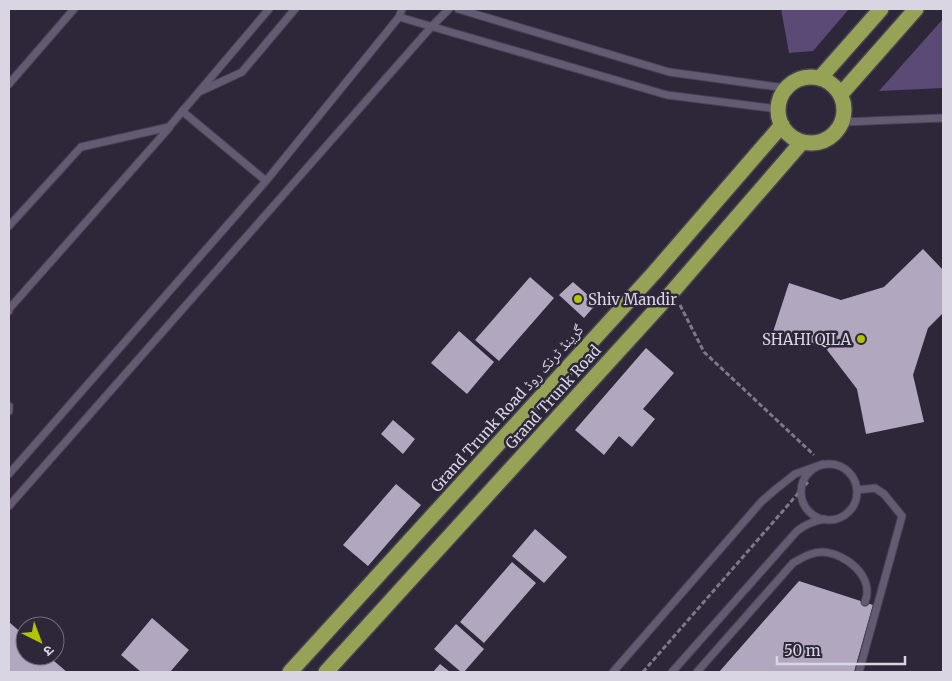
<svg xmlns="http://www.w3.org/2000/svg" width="952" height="681" viewBox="0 0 952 681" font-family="Merriweather,'Noto Naskh Arabic','Noto Sans Devanagari',serif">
  <rect width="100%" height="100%" fill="#2e2639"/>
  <path fill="#5b4a75" d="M781,9h68l-36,42 -24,2z
    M943,19v69l-64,3z"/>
  <path fill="#b1a8c0" d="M923,249l20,21v43l-15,15 -15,47 11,47 -58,12 -9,-45 -33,-43 -51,-14 16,-49 52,17 43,-13z
    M530,277l24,21 -55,63 -24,-21z
    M573,282l24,21 -13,15 -25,-23z
    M459,331l35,31 -27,32 -36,-31z
    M646,348l28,25 -31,36 12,10 -23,28 -13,-11 -15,19 -29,-25z
    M393,420l22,19 -12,15 -22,-20z
    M396,484l25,21 -53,61 -25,-21z
    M535,529l32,28 -23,26 -32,-27z
    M512,562l24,21 -52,60 -24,-21z
    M799,581l74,24 -19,67h-135z
    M152,618l37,32 -19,22h-29l-20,-17z
    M9,622l16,14v20h23l19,16h-58z
    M456,624l28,25 -20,23h-3l-27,-23z
    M440,664l10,8h-17z"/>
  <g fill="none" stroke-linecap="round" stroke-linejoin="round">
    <defs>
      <path id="lane" d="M458,9l211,63 116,16
        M399,17l268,78 111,14
        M9,84l65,-75
        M199,92l43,-20 53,-63
        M182,111l84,70 133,-164 3,-8
        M843,122l100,-4
        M9,226l72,-79 88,-20 100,-118
        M9,311v-2l160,-181
        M9,406v5
        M801 492a28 28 0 1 1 56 0a28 28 0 1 1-56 0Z
        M9,474l257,-293
        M857,490l18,-2 9,6 18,22 -43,156
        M9,506l423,-480 17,-17
        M613,672l149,-171 14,-12 19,-15 28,-10
        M672,672l125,-141c9,-7 16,-10 27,-12
        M697,672l96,-109c9,-5 18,-11 29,-11 24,1 53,25 43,50"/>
      <path id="highway" d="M778 110a33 33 0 1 1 66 0a33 33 0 1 1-66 0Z
        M820,78l61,-69
        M841,94l75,-85
        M290,672l364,-399 128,-148
        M326,672l347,-381 129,-149"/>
    </defs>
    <use href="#lane" stroke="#494252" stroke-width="9"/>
    <use href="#highway" stroke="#494252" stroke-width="18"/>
    <path stroke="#7f7889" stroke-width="3" stroke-dasharray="5 2.5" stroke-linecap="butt" d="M680,305l24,47 110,103
      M643,672l165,-190"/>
    <use href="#lane" stroke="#635b71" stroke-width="7"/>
    <use href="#highway" stroke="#96a356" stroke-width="15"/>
  </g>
  <g fill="#b0c500" stroke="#2e2639" stroke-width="2">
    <circle cx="578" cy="299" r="5"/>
    <circle cx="861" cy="339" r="5"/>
  </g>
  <g text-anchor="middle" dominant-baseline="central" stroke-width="5" stroke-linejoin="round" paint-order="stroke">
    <g font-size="15" fill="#dad5e2" stroke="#2e2639" text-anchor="start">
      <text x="588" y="299">Shiv Mandir</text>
      <text x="851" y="339" text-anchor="end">SHAHI QILA</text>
    </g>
    <g font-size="15" fill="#dad5e2" stroke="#2e2639">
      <text transform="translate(553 397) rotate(-48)">Grand Trunk Road</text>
      <text transform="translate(507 408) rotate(-48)">Grand Trunk Road گرینڈ ٹرنک روڈ</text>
    </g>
  </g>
  <rect width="952" height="681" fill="none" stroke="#dad5e2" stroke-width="20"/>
  <g transform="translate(40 641) rotate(138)"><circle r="24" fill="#2e2639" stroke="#736c7d"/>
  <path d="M0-4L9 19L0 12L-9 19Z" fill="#b0c500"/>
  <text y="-8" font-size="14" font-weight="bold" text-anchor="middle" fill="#dad5e2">उ</text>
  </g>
  <path d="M777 656v8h128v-8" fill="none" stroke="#dad5e2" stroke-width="2.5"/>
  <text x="784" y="656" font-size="15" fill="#dad5e2" stroke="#2e2639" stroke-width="4" paint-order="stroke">50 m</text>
</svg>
